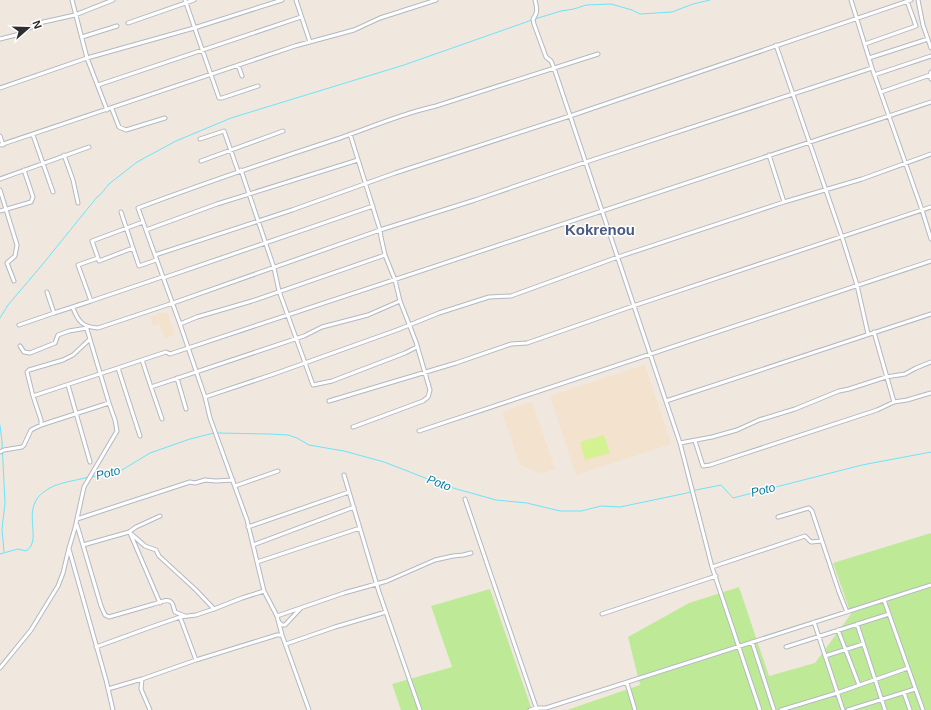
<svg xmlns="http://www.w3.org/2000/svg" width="931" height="710" viewBox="0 0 931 710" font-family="Helvetica,sans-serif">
  <rect width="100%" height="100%" fill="#f0e7df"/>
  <path fill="#f2e2ce" d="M163,312l5,2 7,21 -11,3 -4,-14 -7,2 -3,-9z
    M645,365l26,79 -95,31 -26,-79z
    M532,402l23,67 -14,4 -21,-8 -18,-53z"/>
  <path fill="#beea98" d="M931,533v177h-364l73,-25 -12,-48 61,-34 50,-16 30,89 46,-13 36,-49 -18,-51z
    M490,589l42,121h-131l-9,-26 60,-17 -21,-61z"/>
  <path fill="#d5f293" d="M604,435l6,18 -25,7 -5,-18z"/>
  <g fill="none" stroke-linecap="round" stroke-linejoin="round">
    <path stroke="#6ae5fa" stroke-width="1" d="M535,19l26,-8 13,-2 12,-4 25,-1 21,6 8,4 32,-2 21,-8 17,-4
      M0,318l8,-13 34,-40 55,-68 3,-2 9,-11 28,-22 39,-21 55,-23 173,-53 128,-45
      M0,425l2,17 3,61 -3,26 2,23
      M217,433l53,1 18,1 9,3 12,7 35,6 40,11 62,24 50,14 31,3 33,8h21l20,-5 19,1 67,-14 9,-3 25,-5 12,13 129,-33 69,-13
      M92,477l30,-7 28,-17 40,-14 24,-6
      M0,554l18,-5 8,2c18,-11 -7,-43 19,-60 12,-9 30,-10 44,-14"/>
    <defs>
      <path id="minor" d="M72,0l15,58 20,52
        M185,0l34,98h3l36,-12
        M296,0l14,42
        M535,0c2,8 3,13 -2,19l1,5 12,33 5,4 3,7 126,375 32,124 48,143
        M851,0l21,68 50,142 9,29
        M918,0l5,25 8,23
        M128,23l66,-23
        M82,37l35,-11
        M0,39l16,-4 23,-12 36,-8 38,-15
        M865,44l51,-18 -9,-25
        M776,45l66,192 15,48 11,49
        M869,58l59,-19
        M238,65l4,11
        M931,72l-1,3 1,4
        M874,75l57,-19
        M98,85l203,-68
        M0,88l87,-30 107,-30 88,-28
        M881,92l49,-17
        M112,109l7,18 7,3 39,-12
        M350,134l30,96 1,7 4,18 10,25 5,21 16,41 14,48 -2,7 -5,4 -70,26
        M33,135l20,57
        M0,136l3,9
        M200,139l24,-8 14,40
        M0,145l295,-99 59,-16 26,-12 56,-18
        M64,155l9,25 5,23
        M769,155l15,47
        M201,161l82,-30
        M241,170l33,98 5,23 34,94 19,-4 73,-28 12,-6
        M0,179l89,-32
        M0,190l17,55 -2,11 -8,7 7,18
        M0,211l31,-9 2,-5 -9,-27
        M121,212l18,54 17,-6
        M146,230l71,-26 141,-44
        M155,255l137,-45 103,-37 175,-57 341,-116
        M98,258l-6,-17 51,-19
        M163,278l210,-72
        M47,292l7,21 37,-12 -13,-36 20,-7 1,3 34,-13
        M91,301l71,-24
        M73,308c5,13 9,19 25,20l75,-25 207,-73 95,-30 111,-38 286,-94
        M180,324l17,-7 55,-16 133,-46
        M19,325l35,-12
        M874,332l20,70
        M20,346l4,6 6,1 25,-10 3,-8 11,-4 18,-3
        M142,360l9,27 153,-51 18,-9 46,-12 32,-14
        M118,368l22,68
        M177,378l9,31
        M68,385l22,77
        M151,387l11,32
        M33,396l-6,-24 2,-2 34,-10 10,-5 17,-16
        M205,397l69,-23 123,-44 42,-17 50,-16 22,-1 107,-39 166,-55 78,-23 69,-25
        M329,401l127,-38 55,-19 16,-1 106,-37 298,-99
        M666,401l265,-87
        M41,425v-5l-8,-24 133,-44 4,2 761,-252
        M419,431l512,-170
        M695,441l7,22 1,3 7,-1 167,-55 17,-8 13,-2 24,-7
        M680,443l32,-6 25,-7 22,-10 36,-11 44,-18 10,-2 37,-12 19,-3 11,-6 15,-6
        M0,452l4,-2 18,-3 2,-2 7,-15 10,-5 68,-22
        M344,475l35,117 41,118
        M235,486l43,-15
        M465,499l72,211
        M778,517l27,-8 4,-1 3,3 27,81 8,20
        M77,519l113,-37 5,1 10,-3 11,1 17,-1
        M77,525l24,81 4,9 4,2 45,-13c5,-1 13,-6 17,-2 2,1 3,7 4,10l10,4
        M248,527l101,-35
        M129,532l16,14 11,4 3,6 37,34 18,19
        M130,533l30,70
        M83,545l46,-13 7,-5 24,-11
        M253,545l101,-38
        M69,549l37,131 7,30
        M257,562l103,-34
        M712,567l93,-31 6,6 11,-1
        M884,600l39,110
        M602,614l114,-38
        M277,616l67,-23 43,-12 48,-21 18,-4 10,-1 8,-2
        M279,622l3,3h3l15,-16
        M814,622l29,88
        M857,624l28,86
        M838,630l21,55
        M752,642l22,68
        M286,644l49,-17 51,-15
        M96,647l55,-20 29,-10 16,-2 18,-6 28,-11 22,-7
        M786,647l103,-33
        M825,656l38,-12
        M196,660l81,-25h5
        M0,668l31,-38 27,-44 5,-13 6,-25 6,-20 9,-41 33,-56 -2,-11 -6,-17 -23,-77
        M142,679l-1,10 9,21
        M627,683l8,27
        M108,689l34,-10 54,-19 -16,-43
        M904,693l6,17
        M309,710l-27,-75 -5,-19 -13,-25 -17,-71 -37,-102 -5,-21 -25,-73 -42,-116c67,-25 134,-48 202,-70 32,-11 63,-25 96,-32l162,-52
        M530,710l6,-2h10l385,-123
        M781,710l56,-17 71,-25
        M848,710l67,-21"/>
    </defs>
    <use href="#minor" stroke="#b3b8c2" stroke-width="5"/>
    <use href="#minor" stroke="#fff" stroke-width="3"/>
  </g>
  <g text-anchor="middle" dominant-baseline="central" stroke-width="3" stroke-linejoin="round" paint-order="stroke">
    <g font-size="12" font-style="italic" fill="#037c9e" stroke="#fff">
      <text transform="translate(108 473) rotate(-14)">Poto</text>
      <text transform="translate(439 483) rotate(20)">Poto</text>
      <text transform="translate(763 490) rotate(-14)">Poto</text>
    </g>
    <g font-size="15" font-weight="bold" fill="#495a83" stroke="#fff">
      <text x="600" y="229">Kokrenou</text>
    </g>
  </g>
  <g transform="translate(28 28) rotate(70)" stroke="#ffffff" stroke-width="3" paint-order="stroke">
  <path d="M0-3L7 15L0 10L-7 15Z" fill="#2e2e2e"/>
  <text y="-6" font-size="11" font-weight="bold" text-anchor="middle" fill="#2e2e2e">N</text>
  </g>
</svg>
